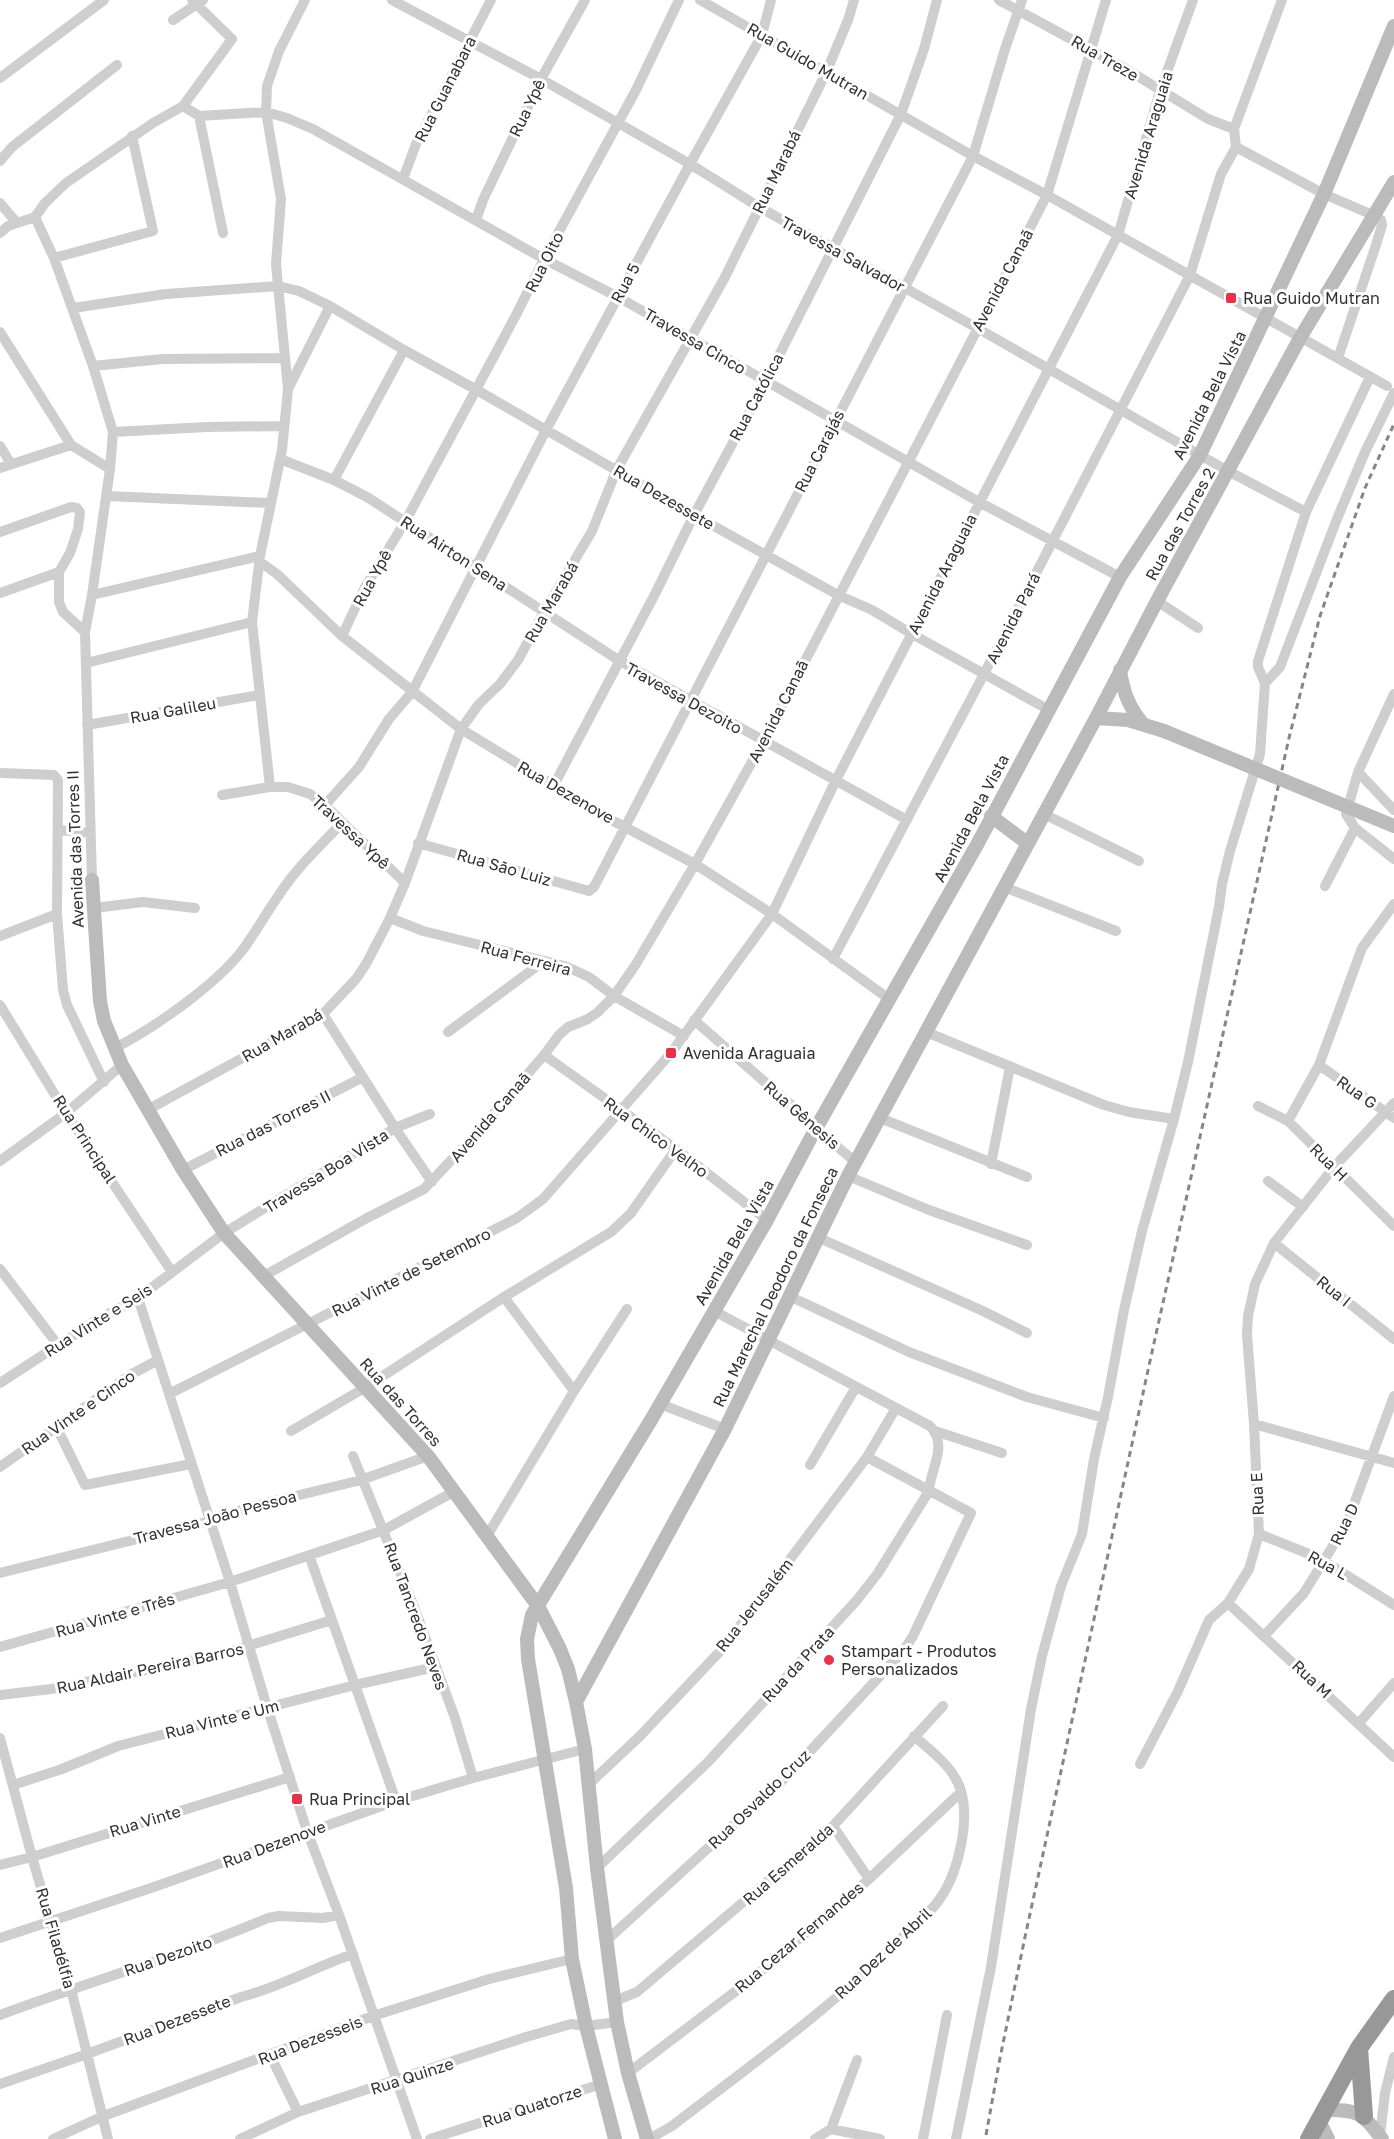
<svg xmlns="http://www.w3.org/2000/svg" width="1394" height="2139" viewBox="0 0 1394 2139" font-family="'Golos Text',sans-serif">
  <rect width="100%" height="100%" fill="#fff"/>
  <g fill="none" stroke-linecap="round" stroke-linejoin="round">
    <path stroke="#cecece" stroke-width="10" d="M392,0l149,79 149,85 69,43 218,121 251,143 78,41
      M700,0l273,156 74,39 340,191
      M999,0l127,69 82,50 26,10 2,18 88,47 51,22 6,4 1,5 -6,20 -38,113
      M173,20l30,-20
      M0,78l104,-78
      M183,106l16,10 67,-4 21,6 26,11 231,130 74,38 361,205 141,75
      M199,116l24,117
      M1234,129l48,-129
      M0,161l12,-14 105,-82
      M403,179l13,-35 75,-144
      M0,203l16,19
      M35,217l19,41 99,-27 -21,-95
      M476,220l7,-20 58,-121 44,-79
      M0,233l8,-7 27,-9 10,-14 21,-20 87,-60 30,-17 49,-67 -40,-39
      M54,258l39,108 20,66 -3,37 -18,126 -7,37 7,248
      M73,308l93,-14 112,-8 21,5 31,15 74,44 71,39 219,126 144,80 34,15 40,24 137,76
      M0,332l71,113 39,24
      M93,366l70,-7 122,-1
      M288,389l42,-83
      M113,432l94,-5 77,-1
      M0,446l11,18
      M280,459l54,21 33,17 253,164 287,159
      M0,468l71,-23
      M334,480l70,-130
      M106,496l164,7
      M0,532l71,-25 6,1 3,4 -2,17 -8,24 -11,19v30l4,10 22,20
      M260,562l17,12 65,62 119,93 143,87 91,48 77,50 117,85
      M0,593l59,-21
      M92,595l168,-39
      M1157,601l41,27
      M342,636l23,-49 40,-65 110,-205 29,-58 92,-169 43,-90
      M86,663l166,-41
      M1265,683l-7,-16v-6l48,-149 64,-135
      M1394,694l-36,78 -12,42 9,14 39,31
      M87,725l172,-30
      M1358,772l36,38
      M0,773l54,2 4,5 -1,134 6,76 4,15 37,77
      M554,785l101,-191 39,-79 72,-134 135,-267 23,-65 13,-49
      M270,787l-18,-165 8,-66 22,-106 6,-61 -12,-125 5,-65 -15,-87 1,-26 12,-35 26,-51
      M222,795l48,-8h18l22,7 15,11 80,78
      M325,805l34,-38 30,-48 23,-27 134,-262 144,-266 72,-129 9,-35
      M1044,814l95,47
      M58,830l32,3
      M418,843l171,48 5,-4 379,-731 32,-107 17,-49
      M1325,886l30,-58
      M1004,887l112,44
      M94,908l49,-6 52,6
      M390,918l33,13 142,35 24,11 25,19 70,40
      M0,936l57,-22
      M833,959l151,-285 206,-399 31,-101 15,-27
      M0,1005l66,108 106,159
      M323,1014l72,114 37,54
      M694,1020l112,98c14,17 33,29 49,44
      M448,1032l96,-71
      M926,1032l178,73 25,7 45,7
      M115,1048c39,-20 99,-62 126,-96 14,-18 25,-39 38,-57 17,-27 41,-49 63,-72
      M544,1055l132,94 91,71
      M1319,1065l75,53
      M1258,1106l30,15 106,105
      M149,1109l174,-95 33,-35 10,-15 24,-46 15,-35 56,-154 18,-25 21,-20 18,-24 26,-48 48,-81 25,-62 107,-190 102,-206 22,-53 6,-20
      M880,1118l147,59
      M1288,1121l31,-56 43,-117 32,-44
      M0,1161l66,-48 56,-48
      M991,1164l19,-97
      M183,1170l180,-93
      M848,1176l81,34 98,35
      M1268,1181l35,26
      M817,1237l166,74 44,22
      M1274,1243l120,96
      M0,1269l58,76
      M262,1277l105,-59 57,-29 50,-53 70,-81 15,-20 9,-8 20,-8 10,-7 16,-16 22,-32 59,-100 68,-122 284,-547 59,-195
      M789,1296l120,56 118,45 77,21
      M504,1297l70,94
      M138,1298l92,284 37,125 40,124 32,84 78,224
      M0,1383l92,-60 46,-25 86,-65 171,-105 35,-14
      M169,1394l348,-176 26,-19 128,-146 101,-139 64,-134 282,-545 42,-144 33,-91
      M660,1404l65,25
      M1254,1424l140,39
      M56,1426l29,59 106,-21
      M291,1431l75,-44 138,-90 107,-65 20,-19 45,-64
      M935,1431l67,22
      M353,1456l61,151 41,111 18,60
      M810,1465l46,-78
      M0,1467l130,-92 28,-15
      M1259,1534l60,24 75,47
      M487,1536l87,-145 53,-82
      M309,1555l87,246
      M0,1573l210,-52 40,-14 111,-27 67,-24
      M1228,1603l166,154
      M1265,1635l39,-42 43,-70 47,-127
      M0,1647l230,-65 154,-52 71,-39
      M0,1695l51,-6 164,-33 117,-36
      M1359,1723l35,-40
      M0,1738l32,119 39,132 37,150
      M1140,1764l38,-73 31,-71 19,-17 21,-34 10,-35 -5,-110 -7,-89 1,-19 7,-32 19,-41 60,-76 60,-64
      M589,1784l51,-48 84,-89 143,-190 29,-49
      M13,1785l49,-16 56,-23 237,-61 80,-18
      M833,1826l36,53
      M0,1865l32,-8 258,-80
      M597,1868l111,-106 149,-162 21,-27 51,-82c1,-22 20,-45 1,-65l-216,-115
      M0,1938l154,-51 242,-86 77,-23 112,-29
      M606,1941l181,-165 117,-126 9,-14 58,-123 -104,-56
      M615,2001l22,-9 196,-166 110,-120
      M0,2015c89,-33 181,-60 268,-97l11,-2 44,2 16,-3
      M270,2055l28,57
      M628,2073l125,-95 116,-99 92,-87
      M0,2084l87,-30 154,-57c39,-10 74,-30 112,-43
      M831,2129l49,10
      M1380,2136l5,-43 9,-36
      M53,2139l48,-22 272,-101 116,-37 83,-20
      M240,2139l58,-27 228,-75 45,-13 15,2 31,-4
      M430,2139l171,-55
      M649,2139l23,-13c75,-58 154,-114 222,-181 15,-14 33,-28 45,-45 19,-26 31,-78 22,-109 -7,-24 -29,-39 -47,-55
      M815,2139l16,-10 26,-69
      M923,2139l24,-124
      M956,2139l35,-172 40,-258 11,-53 19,-70 21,-52 12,-75 14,-62 16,-87 18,-79 32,-112 14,-57 31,-155 3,-23 8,-33 30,-97 5,-71 15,-16 57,-148 28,-67 29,-59"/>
    <path stroke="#bbb" stroke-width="14" d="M1120,670c3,22 9,37 23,54
      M1096,718l32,2 36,11
      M991,816l36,27
      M92,880l8,121 4,20 18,44 61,105 41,63 204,223 110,150 22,43 8,20 8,33 9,47 12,119 20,154 11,51 19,66
      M576,1702l149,-273 123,-253 248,-458 61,-117 143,-263 94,-156
      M1324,2110c34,-1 38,3 58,29
      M1318,2119l10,20
      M615,2139l-29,-113 -14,-67 -6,-71 -38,-229 -1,-20 5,-24 119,-195 116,-200 48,-90 163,-287 142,-266 80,-122 124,-261 70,-168"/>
    <path stroke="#989898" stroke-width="18" d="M1359,2048l5,68
      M1309,2139l50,-91 35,-49"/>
    <path stroke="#868686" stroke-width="3" stroke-dasharray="6 4.5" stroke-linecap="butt" d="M986,2135l14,-77 25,-121 125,-576 139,-623 31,-122 45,-128 29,-64"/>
    <path stroke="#bbb" stroke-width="14" d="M1164,731l230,95"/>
  </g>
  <g fill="#ec3049" stroke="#fff" stroke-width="2">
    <rect x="1225" y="292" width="12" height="12" rx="3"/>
    <rect x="665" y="1047" width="12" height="12" rx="3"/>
    <circle cx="829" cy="1660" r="6"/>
    <rect x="291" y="1793" width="12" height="12" rx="3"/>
  </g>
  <g text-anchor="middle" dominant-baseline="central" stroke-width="6" stroke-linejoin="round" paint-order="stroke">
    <g font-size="16" fill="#313131" stroke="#fff">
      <text transform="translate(1105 58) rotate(30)">Rua Treze</text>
      <text transform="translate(808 61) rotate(30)">Rua Guido Mutran</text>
      <text transform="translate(445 89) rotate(-63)">Rua Guanabara</text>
      <text transform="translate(527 108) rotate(-64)">Rua Ypê</text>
      <text transform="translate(1148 135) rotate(-73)">Avenida Araguaia</text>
      <text transform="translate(776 172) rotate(-64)">Rua Marabá</text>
      <text transform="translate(843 254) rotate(29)">Travessa Salvador</text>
      <text transform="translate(544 262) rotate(-63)">Rua Oito</text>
      <text transform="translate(1002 280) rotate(-62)">Avenida Canaã</text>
      <text transform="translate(625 283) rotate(-62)">Rua 5</text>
      <text transform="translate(695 341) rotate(30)">Travessa Cinco</text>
      <text transform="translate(1209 395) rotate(-63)">Avenida Bela Vista</text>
      <text transform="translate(756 397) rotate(-62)">Rua Católica</text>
      <text transform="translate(819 451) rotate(-63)">Rua Carajás</text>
      <text transform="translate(664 497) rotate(30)">Rua Dezessete</text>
      <text transform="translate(1180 524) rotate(-61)">Rua das Torres 2</text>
      <text transform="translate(454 553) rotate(33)">Rua Airton Sena</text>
      <text transform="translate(942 574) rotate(-63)">Avenida Araguaia</text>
      <text transform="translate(372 578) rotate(-61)">Rua Ypê</text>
      <text transform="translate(551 602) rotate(-60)">Rua Marabá</text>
      <text transform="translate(1013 618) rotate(-63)">Avenida Pará</text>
      <text transform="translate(684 698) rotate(29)">Travessa Dezoito</text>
      <text transform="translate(173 710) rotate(-10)">Rua Galileu</text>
      <text transform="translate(778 711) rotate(-63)">Avenida Canaã</text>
      <text transform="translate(566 792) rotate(30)">Rua Dezenove</text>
      <text transform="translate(971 818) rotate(-62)">Avenida Bela Vista</text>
      <text transform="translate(351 832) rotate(43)">Travessa Ypê</text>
      <text transform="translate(75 849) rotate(-92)">Avenida das Torres II</text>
      <text transform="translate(504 867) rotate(16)">Rua São Luiz</text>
      <text transform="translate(526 958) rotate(15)">Rua Ferreira</text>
      <text transform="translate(282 1035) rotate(-30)">Rua Marabá</text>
      <text transform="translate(1357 1092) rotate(35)">Rua G</text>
      <text transform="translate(802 1115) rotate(41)">Rua Gênesis</text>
      <text transform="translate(490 1117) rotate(-49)">Avenida Canaã</text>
      <text transform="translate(273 1123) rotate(-27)">Rua das Torres II</text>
      <text transform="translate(656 1137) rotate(36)">Rua Chico Velho</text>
      <text transform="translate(85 1139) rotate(57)">Rua Principal</text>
      <text transform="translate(1329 1162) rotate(45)">Rua H</text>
      <text transform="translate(326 1171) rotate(-32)">Travessa Boa Vista</text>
      <text transform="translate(734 1242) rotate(-60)">Avenida Bela Vista</text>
      <text transform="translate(411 1272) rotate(-27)">Rua Vinte de Setembro</text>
      <text transform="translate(775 1287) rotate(-64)">Rua Marechal Deodoro da Fonseca</text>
      <text transform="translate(1334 1291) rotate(39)">Rua I</text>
      <text transform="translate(98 1320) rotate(-32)">Rua Vinte e Seis</text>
      <text transform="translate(401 1402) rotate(48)">Rua das Torres</text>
      <text transform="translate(78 1412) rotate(-35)">Rua Vinte e Cinco</text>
      <text transform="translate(1257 1494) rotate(-93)">Rua E</text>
      <text transform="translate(215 1517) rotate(-15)">Travessa João Pessoa</text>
      <text transform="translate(1344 1524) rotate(-64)">Rua D</text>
      <text transform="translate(1328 1565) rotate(29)">Rua L</text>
      <text transform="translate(754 1605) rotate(-52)">Rua Jerusalém</text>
      <text transform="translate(115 1615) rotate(-16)">Rua Vinte e Três</text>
      <text transform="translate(416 1616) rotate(70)">Rua Tancredo Neves</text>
      <text transform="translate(798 1664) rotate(-47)">Rua da Prata</text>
      <text transform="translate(150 1668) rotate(-12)">Rua Aldair Pereira Barros</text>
      <text transform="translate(1312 1679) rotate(43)">Rua M</text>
      <text transform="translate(222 1719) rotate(-14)">Rua Vinte e Um</text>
      <text transform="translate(759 1799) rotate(-44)">Rua Osvaldo Cruz</text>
      <text transform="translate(145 1821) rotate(-17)">Rua Vinte</text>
      <text transform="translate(274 1844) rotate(-20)">Rua Dezenove</text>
      <text transform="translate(788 1864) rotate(-41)">Rua Esmeralda</text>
      <text transform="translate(799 1937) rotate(-40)">Rua Cezar Fernandes</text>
      <text transform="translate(56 1938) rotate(74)">Rua Filadélfia</text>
      <text transform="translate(883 1953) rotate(-43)">Rua Dez de Abril</text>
      <text transform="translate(168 1956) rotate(-19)">Rua Dezoito</text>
      <text transform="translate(177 2020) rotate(-21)">Rua Dezessete</text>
      <text transform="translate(310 2040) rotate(-21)">Rua Dezesseis</text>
      <text transform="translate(412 2076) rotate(-18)">Rua Quinze</text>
      <text transform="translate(532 2106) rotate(-18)">Rua Quatorze</text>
    </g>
    <g font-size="16" fill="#313131" stroke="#fff" text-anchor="start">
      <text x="1243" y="298">Rua Guido Mutran</text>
      <text x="683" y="1053">Avenida Araguaia</text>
      <text x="841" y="1651">Stampart - Produtos<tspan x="841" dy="18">Personalizados</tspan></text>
      <text x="309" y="1799">Rua Principal</text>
    </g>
  </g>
</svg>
